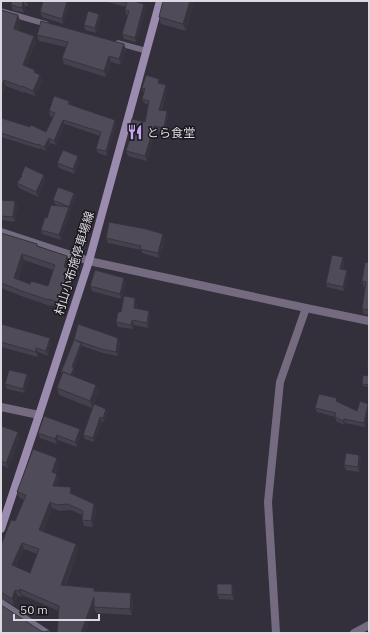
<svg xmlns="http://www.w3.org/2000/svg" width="370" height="634" viewBox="0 0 370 634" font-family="'IBM Plex Sans','Noto Sans JP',sans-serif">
  <rect width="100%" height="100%" fill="#332f3b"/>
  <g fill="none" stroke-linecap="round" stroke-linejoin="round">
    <path stroke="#746b81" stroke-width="5.5" d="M1,11l45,13
      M118,43l29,8"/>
    <path stroke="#746b81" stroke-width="8" d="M1,232l88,29
      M1,407l38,8
      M1,603l45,30
      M276,633l-8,-131 12,-120 26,-74
      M354,633l15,-8"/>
    <path stroke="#746b81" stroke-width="8" d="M89,261l217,47 63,13"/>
    <path stroke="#9a8baf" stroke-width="8" d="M1,529l38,-114 50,-154 71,-260"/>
  </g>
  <path fill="#45404c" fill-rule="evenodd" d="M12,1h17l-1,5h-3l-1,7 -11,-3 -2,-5z
    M104,1h29l11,3 2,5 -10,33 -12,-3 -2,-5 6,-19h-2l-1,-5 1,-3z
    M193,5l-7,26 -25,-7 -2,-7z
    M69,6l-6,18 -21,-7 -2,-5z
    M1,10l17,5 2,6 -2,9 18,12 -10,25 10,6 4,2 2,6 -7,15 -11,-4v1l-18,-7 -4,10 -1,-1z
    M99,14l1,5 -4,14 -11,-3 -1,-5z
    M37,35l87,9 2,6 -5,15 -10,-3 -5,15 -42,-13 -2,-6 4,-11 -27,-6z
    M159,79l2,5 6,6 -5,20 5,1 1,5 -3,16 -10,-1 -8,30 -19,-5 -2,-5 5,-16 -2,-4 16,-9 4,-17 -5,-2 -2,-4 2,-6 -2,-5z
    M69,101l1,3 46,20 -9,32 -9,-3 -2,-4 4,-13 -35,-12 -9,21 -6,-2 -4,8 -6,-3v1l-39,-12v-19l45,14 7,-15 -3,-1 -1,-5z
    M80,161l-5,13 -16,-6 -2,-5z
    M44,175l1,5 -7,17 -19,-9 -2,-5z
    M74,193l2,4 -6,14 -9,29 -19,-6 -1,-4 6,-12 11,-12 -3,-2 -2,-4z
    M1,200l14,1 2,5 -2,16 -14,-2z
    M1,233l36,11 1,2 29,10 3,6 -3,6 5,1 2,6 -4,15 -4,-1 -6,19 -9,-3 -1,1 -26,-9 -23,-9v1zM24,260l29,10 -5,16 -18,-2 -12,-5z
    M106,238l59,1 -6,19 -17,-5 -1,-3 -33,-7z
    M344,261l-1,9 5,5 -4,16 -17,-4 -1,-4z
    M369,263v52l-5,-1 -2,-5 3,-22h-1l-2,-6z
    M126,283l-5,16 -29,-8 -2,-5z
    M135,298l2,5 -1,6 13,2 1,5 -2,12 -14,-3 -1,4 -15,-2 -2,-5 5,-10z
    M1,324l50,19 -3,13 -10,-4v5l-37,-10z
    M74,340l46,2 -2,14 -15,-3 -21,-7 -8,23 1,2 -2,5 26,16 -7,16 -33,-13 -2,-7 5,-13 -1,-3z
    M27,374l2,5 -4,14 -18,-4 -2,-5z
    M369,376v11l-6,-1 -1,-2z
    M338,402l19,9 11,-7 1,5 -4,18 -20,-4 -1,2 -8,-4 -1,-4 -18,-5 -2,-4z
    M94,404l14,9 -4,9 -2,-1 -8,21 -9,-3 -2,-4z
    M1,426l19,12 -12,30 -7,-3z
    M80,429l1,5 -4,13 -19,-7 -1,4 -17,-6 -2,-5z
    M359,455l2,5 -2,12 -13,-2 -2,-5z
    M59,464l-3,9 1,1 3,6 -3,6 16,7v1l21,10 2,6 -3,17 -9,-1 -2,-6v-5l-11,-5 -12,1 -7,-3 -9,24 33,12 2,6 -12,35 67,14 -1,16 -36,-2 -2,-5 -35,3 -37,-16v2l-4,-1 -4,9 -13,-7v-53l14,-24 9,-21 -4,-2 -3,-6zM24,549l13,5 -7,19 -14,-6z
    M234,589v11l-15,-1 -2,-5z"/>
  <path fill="#38343e" d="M23,1l2,5 -1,7 -2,-5z
    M26,1h3l-1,5z
    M67,1l2,5 -6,18 -1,-5z
    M190,1h2l1,4 -7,26 -3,-7z
    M144,4l2,5 -10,33 -1,-4z
    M99,14l1,5 -4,14 -1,-5z
    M18,15l2,6 -4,13 -2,-5z
    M34,36l2,6 -11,29 -2,-6z
    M124,44l2,6 -5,15 -2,-6z
    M109,56l2,6 -5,15 -2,-6z
    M40,75l2,6 -7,15 -2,-5z
    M159,79l2,4 -1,5 -2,-5z
    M4,80l2,6 -4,10 -1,-3v-5z
    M166,85l1,5 -7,24 -1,-4z
    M167,111l1,5 -3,16 -1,-4z
    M63,120l2,4 -9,21 -2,-4z
    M115,120l1,4 -9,32 -1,-5z
    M154,126l1,5 -8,30 -2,-5z
    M49,138l1,5 -4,8 -2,-4z
    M78,156l2,5 -5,13 -2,-5z
    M44,175l1,5 -7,17 -2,-5z
    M74,193l2,4 -5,14 -2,-4z
    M15,201l2,5 -2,16 -2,-5z
    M69,207l1,5 -9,28 -2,-5z
    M163,234l2,5 -6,19 -1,-5z
    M22,254l2,6 -8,23 -2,-5z
    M67,256l3,6 -4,10 -2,-5z
    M343,257l1,4 -2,12 -2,-4z
    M72,269l2,6 -4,15 -3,-6z
    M347,270l1,5 -4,16 -1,-4z
    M124,278l2,5 -5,16 -1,-5z
    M64,283l2,6 -6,19 -2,-6z
    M135,298l2,5 -2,10 -1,-5z
    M149,311l1,5 -2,12 -1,-5z
    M132,320l2,5 -1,4 -2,-4z
    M50,338l1,5 -3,13 -2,-5z
    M118,338l2,4 -2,14 -2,-4z
    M81,343l1,4 -8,22 1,2 -3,9 -2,-4 2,-9z
    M36,348l2,4v5l-2,-5z
    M27,374l2,5 -4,14 -2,-4z
    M96,385l3,7 -7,16 -2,-7z
    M368,404l1,5 -4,18 -1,-4z
    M106,409l2,4 -4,9 -1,-4z
    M100,417l2,4 -8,21 -1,-4z
    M344,419l1,4 -1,2 -1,-4z
    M80,429l1,5 -4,13 -2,-5z
    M18,432l2,6 -12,30 -2,-5z
    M57,435l1,5 -1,4 -2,-5z
    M359,455l2,5 -2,12 -1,-5z
    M57,458l2,6 -5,14 -2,-6z
    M57,474l3,6 -5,12 -2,-6z
    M71,487l2,6 -1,6 -2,-6z
    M50,502l2,6 -11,28 -2,-6z
    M94,504l2,6 -3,17 -2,-6z
    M22,543l2,6 -10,23 -2,-7z
    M76,544l2,6 -15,41 -2,-6z
    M232,584l2,5v11l-2,-5z
    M20,589l2,6v2l-3,-6z
    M15,590l3,6 -4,9 -2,-6z
    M131,593l2,6 -1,16 -2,-6z
    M94,597v11l-8,25h-5z"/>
  <path fill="#504b58" stroke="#38343e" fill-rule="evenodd" d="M12,1h11l-1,7 -11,-3z
    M43,1h24l-5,18 -22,-7z
    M127,1h6l11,3 -9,34 -13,-4 7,-23 -4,-1z
    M163,1h27l-7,23 -24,-7z
    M1,10l17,5 -4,14 20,7 -11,29 12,5 -1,2 6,3 -7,16 -11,-5v1l-18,-7 -3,8z
    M88,11l11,3 -4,14 -11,-3z
    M41,21l83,23 -5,15 -10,-3 -5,15 -42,-13 6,-16 -31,-7z
    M146,75l13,4 -1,4 8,2 -7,25 8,1 -3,17 -10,-2 -9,30 -19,-5 6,-19 -3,-1 3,-12 13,3 4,-21 -7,-2 3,-10 -3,-1z
    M54,96l15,5 -1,3 47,16 -9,31 -10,-2 5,-17 -38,-12 -9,21 -5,-3 -5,9 -6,-3v1l-37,-12v-15l29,9 1,-2 15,7 9,-19 -6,-2z
    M63,150l15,6 -5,13 -16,-6z
    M25,166l19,9 -8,17 -19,-9 4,-6h1l-1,-1z
    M58,187l16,6 -5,14 -16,-7z
    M1,200l14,1 -2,16 -12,-1z
    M51,205l18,2 -10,28 -18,-5 4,-13 2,1z
    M109,222l37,7 17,5 -5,19 -18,-4 1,-3 -35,-8z
    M1,233l36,11v2l30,10 -3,11 8,2 -5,15 -3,-1 -6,19 -10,-3v1l-26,-9 -21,-8zM22,254l33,11 -7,21 -17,-5 -1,3 -16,-6z
    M332,255l11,2 -3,12 7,1 -4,17 -17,-4z
    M365,262l4,1v47l-7,-1 4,-27 -4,-1z
    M95,270l29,8 -4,16 -30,-8z
    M124,296l11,2 -1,10 15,3 -2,12 -15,-3 -1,5 -15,-3 2,-10h3z
    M1,324l49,14 -4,13 -10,-3v4l-35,-10z
    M78,324l40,14 -2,14 -15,-3 -26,-9 6,3 -9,24h2l-3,8 -8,-3v1l-2,-1 13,-32z
    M369,352v14h-2z
    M9,370l18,4 -4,15 -18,-5z
    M63,372l33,13 -6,16 -33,-13z
    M363,375l6,1v9l-7,-1z
    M319,394l18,4 -1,3 21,10 3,-10 8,3 -4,19 -20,-4 -1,2 -8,-4 1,-4 -21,-5z
    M94,404l12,5 -3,9 -3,-1 -7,21 -10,-3z
    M44,416l36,13 -5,13 -18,-7 -2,4 -17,-6z
    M1,426l17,6 -12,31 -5,-2z
    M33,449l24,9 -5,14 5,2 -4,12 18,1 -1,6 24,11 -3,17 -9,-1 1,-9 -15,-7 -11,1 -7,-3 -11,28 37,14 -15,41 33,3v3l37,2 -1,16 -36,-2v-10l-13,36h-24l2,-27 -39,-17 -1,2 -4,-1 -3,9 -11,-7v-47l10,-25 4,1 11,-26 -9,-3zM22,543l17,6 -9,24 -18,-8z
    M346,453l13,2 -1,12 -14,-2z
    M217,584h15v11l-15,-1z
    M1,605l40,26 3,1 4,-1 3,2h-50v-7l1,-2 -1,-1z"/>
  <defs>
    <symbol id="restaurant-bare" viewBox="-9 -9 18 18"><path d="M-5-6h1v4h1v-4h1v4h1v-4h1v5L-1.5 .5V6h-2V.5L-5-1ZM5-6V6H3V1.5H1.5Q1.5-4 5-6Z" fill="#c6a6f0" stroke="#1a181d" stroke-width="2.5" paint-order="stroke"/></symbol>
  </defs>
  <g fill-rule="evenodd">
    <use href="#restaurant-bare" x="124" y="121" width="22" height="22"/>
  </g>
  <g text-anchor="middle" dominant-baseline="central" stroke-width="3" stroke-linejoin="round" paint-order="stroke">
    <g font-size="12" fill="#dcd9e1" stroke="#1a181d" text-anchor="start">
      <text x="147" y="132">とら食堂</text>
    </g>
    <g font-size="12" fill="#dcd9e1" stroke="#1a181d">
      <text transform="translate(74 263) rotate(-73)">村山小布施停車場線</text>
    </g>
  </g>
  <rect width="370" height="634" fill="none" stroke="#dcd9e1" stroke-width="4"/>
  <path d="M14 614v6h85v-6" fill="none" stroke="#dcd9e1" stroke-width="2"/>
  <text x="20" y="614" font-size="12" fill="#dcd9e1" stroke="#1a181d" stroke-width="3" paint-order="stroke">50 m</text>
</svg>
